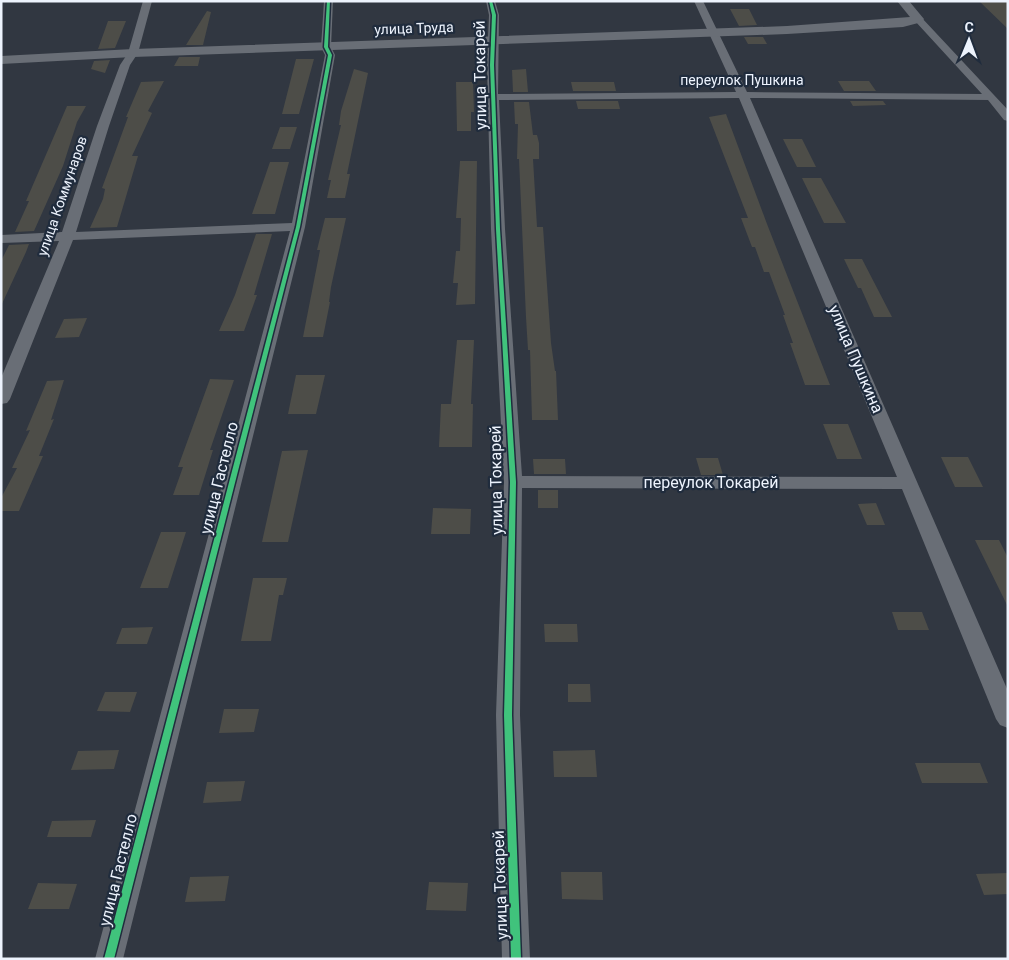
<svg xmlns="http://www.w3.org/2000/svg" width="1009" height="960" viewBox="0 0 1009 960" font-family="Roboto,sans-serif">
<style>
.building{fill:#4d4d48}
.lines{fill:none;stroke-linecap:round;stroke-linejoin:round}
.minor{fill:#696e76;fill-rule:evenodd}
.tertiary{fill:#696e76;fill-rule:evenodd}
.cycleway-casing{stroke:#202c3d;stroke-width:3}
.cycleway{fill:#40c37c;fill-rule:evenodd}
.labels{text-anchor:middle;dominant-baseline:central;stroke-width:4.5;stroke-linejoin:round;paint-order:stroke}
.far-street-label{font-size:14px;fill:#edf3fd;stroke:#202c3d}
.street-label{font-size:16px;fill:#edf3fd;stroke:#202c3d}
</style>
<rect width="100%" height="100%" fill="#313741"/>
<path class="building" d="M 979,1 L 1008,1 L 1008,29 Z
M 730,9 L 749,9 L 757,25 L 739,26 Z
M 207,11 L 211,12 L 203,45 L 186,45 Z
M 108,21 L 126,21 L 115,48 L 98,49 Z
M 744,37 L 763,37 L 767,44 L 748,44 Z
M 179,57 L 200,57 L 198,66 L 174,66 Z
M 296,59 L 314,59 L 299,114 L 282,114 Z
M 110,60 L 105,73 L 91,69 L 94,61 Z
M 354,69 L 368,73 L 347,174 L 350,174 L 345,198 L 327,198 L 331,180 L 328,180 L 341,125 L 339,125 L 341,111 Z
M 526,69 L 528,92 L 513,92 L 512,70 Z
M 164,81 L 148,111 L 152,113 L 132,156 L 138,156 L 117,227 L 90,228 L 103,199 L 105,189 L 102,188 L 128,117 L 126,117 L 141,82 Z
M 838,81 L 869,81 L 876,91 L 844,91 Z
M 456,82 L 473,82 L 474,112 L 471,112 L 471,131 L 457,131 Z
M 571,82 L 614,82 L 616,91 L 573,91 Z
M 576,101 L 618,101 L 620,109 L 578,109 Z
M 850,101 L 883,101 L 886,105 L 853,106 Z
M 514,102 L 529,102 L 533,135 L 537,135 L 539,143 L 539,159 L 533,159 L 537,227 L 543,227 L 551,343 L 555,371 L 556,371 L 558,420 L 532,420 L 530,350 L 528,350 L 526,317 L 519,159 L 517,159 L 518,124 L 515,124 Z
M 67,106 L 86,106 L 77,122 L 63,166 L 34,231 L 15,232 L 29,201 L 26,201 Z
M 726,114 L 767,224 L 830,385 L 805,385 L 790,343 L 793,343 L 783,315 L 785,315 L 769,272 L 764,272 L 755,247 L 752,247 L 741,218 L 748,218 L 709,117 Z
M 280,127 L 297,127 L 290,149 L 272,149 Z
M 783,139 L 802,139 L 816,167 L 797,167 Z
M 460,161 L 477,161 L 475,304 L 456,305 L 458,283 L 453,283 L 456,251 L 460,251 L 461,218 L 456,218 Z
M 270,162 L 289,162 L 275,214 L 252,214 Z
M 802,178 L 821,178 L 846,223 L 824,223 Z
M 325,218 L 346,218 L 331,287 L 329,302 L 330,302 L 323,337 L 303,337 L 320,250 L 317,250 Z
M 256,234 L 272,234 L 254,295 L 257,295 L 244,331 L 219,331 L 235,295 Z
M 29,244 L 26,252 L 1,306 L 1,261 L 9,245 Z
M 844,259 L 862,259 L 892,317 L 874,317 L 861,288 L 858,288 Z
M 87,318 L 79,337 L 55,338 L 64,319 Z
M 457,340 L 474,340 L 471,404 L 473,404 L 472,447 L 439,447 L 441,404 L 451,404 Z
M 296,375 L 325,375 L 316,414 L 288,414 Z
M 210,379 L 234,380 L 210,450 L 213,450 L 199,495 L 173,495 L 183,467 L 178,467 Z
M 64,380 L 51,420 L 54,419 L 39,456 L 43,456 L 19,511 L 1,511 L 1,498 L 17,468 L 12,468 L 30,430 L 26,431 L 47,381 Z
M 823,424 L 848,424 L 862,459 L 837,459 Z
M 308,450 L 288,542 L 262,542 L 282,451 Z
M 941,457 L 968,457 L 983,487 L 955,487 Z
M 696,458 L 718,458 L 723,475 L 701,475 Z
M 533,459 L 565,459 L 566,474 L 534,474 Z
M 538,490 L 558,490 L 558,508 L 538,508 Z
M 876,503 L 885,525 L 867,525 L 858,504 Z
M 433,508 L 471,509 L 470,534 L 431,534 Z
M 161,532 L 186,532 L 168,588 L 140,588 Z
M 975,540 L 999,540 L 1008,558 L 1008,607 Z
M 253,578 L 287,578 L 283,595 L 279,595 L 271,641 L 241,641 Z
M 892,612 L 922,612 L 929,630 L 898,630 Z
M 544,624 L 577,624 L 578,642 L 545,642 Z
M 153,627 L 147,644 L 116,644 L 122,628 Z
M 568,684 L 590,684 L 591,702 L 568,702 Z
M 105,692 L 137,692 L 130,712 L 97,711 Z
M 224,709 L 259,709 L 254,732 L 219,733 Z
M 119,750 L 114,769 L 71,770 L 78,751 Z
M 595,750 L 597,777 L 554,777 L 553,751 Z
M 915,763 L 980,763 L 988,783 L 922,783 Z
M 245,781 L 241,801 L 203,803 L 207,782 Z
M 96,820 L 91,837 L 47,837 L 52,821 Z
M 561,872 L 602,872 L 603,900 L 562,899 Z
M 1008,873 L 1008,894 L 984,895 L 976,874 Z
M 229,876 L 225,901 L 185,902 L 190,877 Z
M 429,882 L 468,883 L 466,911 L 426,910 Z
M 38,883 L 77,884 L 69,909 L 28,909 Z"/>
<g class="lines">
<path class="minor" d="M 143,1 L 152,1 L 138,53 L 130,65 L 109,126 L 76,232 L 292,223 L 325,55 L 321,47 L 324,1 L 333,1 L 331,47 L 335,55 L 305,227 L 123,959 L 95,959 L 290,231 L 73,240 L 10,399 L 7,403 L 1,404 L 1,378 L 59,241 L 1,243 L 1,235 L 62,232 L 97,126 L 120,65 L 128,53 Z
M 486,1 L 495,1 L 499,15 L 498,94 L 736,92 L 694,1 L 703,1 L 747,92 L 982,94 L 915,21 L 913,19 L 918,16 L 921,17 L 1008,110 L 1008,121 L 1004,120 L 988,100 L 750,98 L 1008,691 L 1008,728 L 1000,725 L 996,719 L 902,489 L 522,488 L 520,715 L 530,959 L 502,959 L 496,715 L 504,482 L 491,229 L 487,65 L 489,15 ZM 739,98 L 897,477 L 522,476 L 505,229 L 499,100 Z"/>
<path class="tertiary" d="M 897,1 L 909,1 L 924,19 L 922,22 L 903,27 L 787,34 L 133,57 L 1,64 L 1,56 L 133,49 L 787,26 L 910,17 Z"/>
<g class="cycleway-casing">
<path id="cycleway" d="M 327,1 L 330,1 L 328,47 L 332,55 L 300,227 L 114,959 L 104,959 L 296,227 L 328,55 L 324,47 Z
M 489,1 L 492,1 L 496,15 L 494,65 L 500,229 L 516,482 L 512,715 L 521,959 L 511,959 L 504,715 L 510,482 L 496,229 L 490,65 L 492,15 Z"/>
</g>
<use href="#cycleway" class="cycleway"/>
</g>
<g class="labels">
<g class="far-street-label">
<text transform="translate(414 28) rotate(-2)">улица Труда</text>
<text x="742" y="80">переулок Пушкина</text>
<text transform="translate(62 196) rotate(-71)">улица Коммунаров</text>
</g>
<g class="street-label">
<text transform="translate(480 75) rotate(-91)">улица Токарей</text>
<text transform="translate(856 359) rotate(67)">улица Пушкина</text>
<text transform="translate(219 478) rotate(-76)">улица Гастелло</text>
<text transform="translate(496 480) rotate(-91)">улица Токарей</text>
<text x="711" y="482">переулок Токарей</text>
<text transform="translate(118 870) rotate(-76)">улица Гастелло</text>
<text transform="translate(500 885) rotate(-92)">улица Токарей</text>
</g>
</g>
<rect width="1009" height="960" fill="none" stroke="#edf3fd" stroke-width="5"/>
<g transform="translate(969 40) rotate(1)" stroke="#202c3d" stroke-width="4" paint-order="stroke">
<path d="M0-4L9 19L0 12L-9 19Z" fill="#edf3fd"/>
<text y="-8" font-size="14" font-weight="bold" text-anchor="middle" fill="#edf3fd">С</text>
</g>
</svg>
